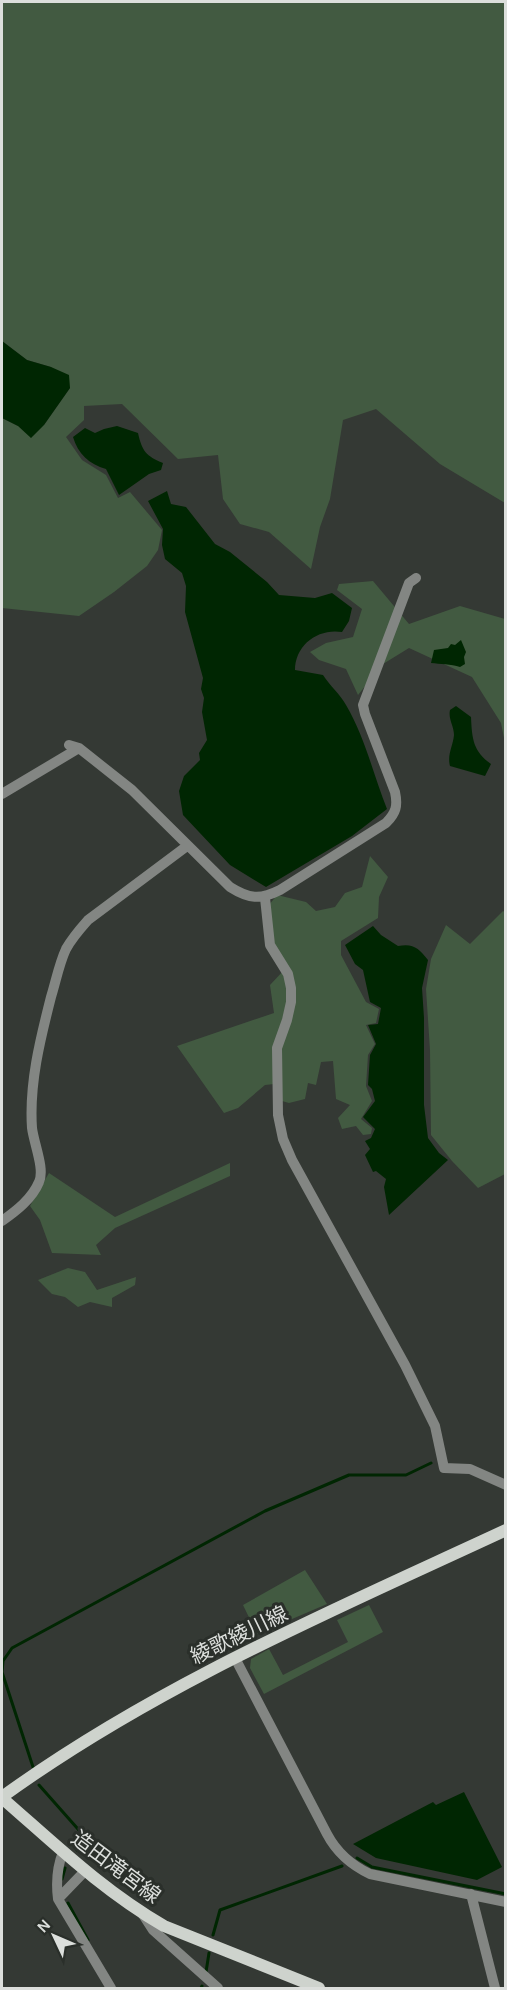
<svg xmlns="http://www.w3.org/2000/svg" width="507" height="1990" viewBox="0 0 507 1990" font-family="Karla,'Noto Sans JP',sans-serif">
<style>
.green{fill:#425a41}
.water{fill:#002602}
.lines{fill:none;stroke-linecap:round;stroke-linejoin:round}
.stream{stroke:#002602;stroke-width:3}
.minor{stroke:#838683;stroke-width:10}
.major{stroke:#ced3cd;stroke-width:12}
.labels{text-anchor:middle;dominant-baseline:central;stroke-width:6;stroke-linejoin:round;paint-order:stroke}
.street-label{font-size:21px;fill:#dcdfdc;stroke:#2a2f2a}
</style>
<rect width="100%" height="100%" fill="#343934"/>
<path class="green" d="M 2,2 L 505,2 L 505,503 L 440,464 L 376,409 L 343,420 L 330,499 L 320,527 L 311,569 L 269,532 L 240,524 L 223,499 L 218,455 L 178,459 L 122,404 L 84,406 L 84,420 L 66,437 L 82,460 L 106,475 L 118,498 L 130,492 L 162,530 L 158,550 L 147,566 L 114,592 L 79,616 L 2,608 L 2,418 L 18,426 L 44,425 L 70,388 L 51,367 L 27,360 L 2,341 Z
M 373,581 L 409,624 L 460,606 L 505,619 L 504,659 L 506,659 L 505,743 L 501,723 L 472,677 L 409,648 L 383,664 L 358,695 L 346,669 L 319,660 L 310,652 L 326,643 L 353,637 L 362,609 L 337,590 L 339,584 Z
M 370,856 L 388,877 L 379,897 L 378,918 L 341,941 L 341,955 L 366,1002 L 379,1009 L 376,1023 L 366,1025 L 375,1044 L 368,1055 L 366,1086 L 372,1101 L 361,1119 L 372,1128 L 371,1134 L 363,1135 L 356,1126 L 342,1129 L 338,1118 L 350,1105 L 336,1099 L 333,1061 L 321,1062 L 316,1085 L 308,1083 L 305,1099 L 289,1103 L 275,1099 L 274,1084 L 265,1085 L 238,1108 L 224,1113 L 177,1046 L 274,1013 L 270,985 L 286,968 L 273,943 L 269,905 L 277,895 L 306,902 L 316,911 L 335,907 L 345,893 L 362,887 Z
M 503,911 L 506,913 L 505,1174 L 478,1188 L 452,1161 L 431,1135 L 430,1050 L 426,989 L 431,959 L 446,925 L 470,944 Z
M 230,1163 L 230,1176 L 115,1228 L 96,1245 L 101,1255 L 52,1253 L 40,1220 L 30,1206 L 49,1173 L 115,1217 Z
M 68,1268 L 85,1272 L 97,1290 L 136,1277 L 135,1285 L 112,1298 L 112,1307 L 90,1302 L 78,1307 L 65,1297 L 52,1294 L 38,1280 Z
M 305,1570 L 327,1604 L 257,1634 L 243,1605 Z
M 369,1605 L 383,1632 L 264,1694 L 250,1668 L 251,1659 L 269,1649 L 283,1675 L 348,1642 L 337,1620 Z"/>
<path class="water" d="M 2,341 L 27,360 L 51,367 L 69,375 L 70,388 L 44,425 L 31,438 L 18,426 L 2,418 Z
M 117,426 L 138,433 C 142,451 146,456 163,463 L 161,470 L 149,474 L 119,495 L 106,469 C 89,464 78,454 73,437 L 85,428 L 95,433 L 104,429 Z
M 167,491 L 171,504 L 186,507 L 215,544 L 230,552 L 267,582 L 279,595 L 315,598 L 332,593 L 352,608 L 349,621 L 342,632 C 318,628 295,645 295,670 L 323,675 C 330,686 340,694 346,705 C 365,737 373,774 387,809 L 352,836 L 266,887 L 230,865 L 183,815 L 179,791 L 184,776 L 200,760 L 199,753 L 207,740 L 202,712 L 204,698 L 201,689 L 203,678 L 185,612 L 186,586 L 182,573 L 165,559 L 162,545 L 163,529 L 148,501 Z
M 461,640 L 466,652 L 464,657 L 465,664 L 460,667 C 451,664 440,664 431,663 L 434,650 L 448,648 L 451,644 L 455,645 Z
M 456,706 L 471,717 C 472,739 473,751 491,764 L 485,776 L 450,766 C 447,755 453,746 454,735 C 454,726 448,719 450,710 Z
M 373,926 L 381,935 L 398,946 C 413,943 419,948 428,960 L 422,988 L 424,1018 L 424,1105 L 428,1138 L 439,1153 L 448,1160 L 389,1215 L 384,1187 L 386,1179 L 376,1171 L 373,1172 L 365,1155 L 370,1149 L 365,1141 L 371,1138 L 375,1129 L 363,1117 L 375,1101 L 372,1089 L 368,1085 L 370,1055 L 376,1044 L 368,1025 L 378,1024 L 381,1008 L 370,1002 L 363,970 L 355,964 L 345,945 Z
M 464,1792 L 502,1867 L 477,1880 L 376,1858 L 353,1844 L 433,1802 L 436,1805 Z"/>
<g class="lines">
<path class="stream" d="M 33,1767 L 2,1672 L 3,1661 L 12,1648 L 265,1511 L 349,1475 L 406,1475 L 431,1463
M 39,1785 L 85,1837 L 83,1843 L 77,1850
M 357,1858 L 372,1867 L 506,1894
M 62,1879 L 65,1868
M 68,1903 L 88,1940
M 213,1935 L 220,1910 L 342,1866
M 206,1972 L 209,1953
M 201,1988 L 202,1986"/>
<path class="minor" d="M 69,745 L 79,748 L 132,790 L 230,887 C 249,899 260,900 280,890 L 386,823 C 396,813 398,806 395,792 L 365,714 L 363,705 L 409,583 L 416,578
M 2,794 L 79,748
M 265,898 L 270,945 L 288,974 L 291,988 L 291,1002 L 287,1020 L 277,1048 L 278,1115 L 283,1139 L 292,1160 L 405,1365 L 435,1426 L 444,1468 L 470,1469 L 506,1485
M 2,1221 C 16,1211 32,1199 39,1182 C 45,1169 34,1144 32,1128 C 29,1084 40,1040 51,997 C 56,981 59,964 66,949 C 72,938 80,929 88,920 L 187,846
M 235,1658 L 327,1834 C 337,1853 351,1865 370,1874 L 506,1902
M 63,1852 C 57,1867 56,1883 58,1899 L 111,1988
M 471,1894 L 495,1988
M 58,1899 L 85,1871
M 142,1913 L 153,1930 L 218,1988"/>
<path class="major" d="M 2,1797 C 156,1685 334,1610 506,1530
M 2,1798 C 55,1844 102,1890 164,1926 L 319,1988"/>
</g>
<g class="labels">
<g class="street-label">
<text transform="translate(239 1635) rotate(-26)">綾歌綾川線</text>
<text transform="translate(116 1867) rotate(37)">造田滝宮線</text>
</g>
</g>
<rect width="507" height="1990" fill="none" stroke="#dcdfdc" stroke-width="6"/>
<g transform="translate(54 1936) rotate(314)" stroke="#2a2f2a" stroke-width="4.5" paint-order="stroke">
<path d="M0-4.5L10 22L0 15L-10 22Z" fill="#dcdfdc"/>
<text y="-9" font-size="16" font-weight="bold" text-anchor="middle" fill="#dcdfdc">N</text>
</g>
</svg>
